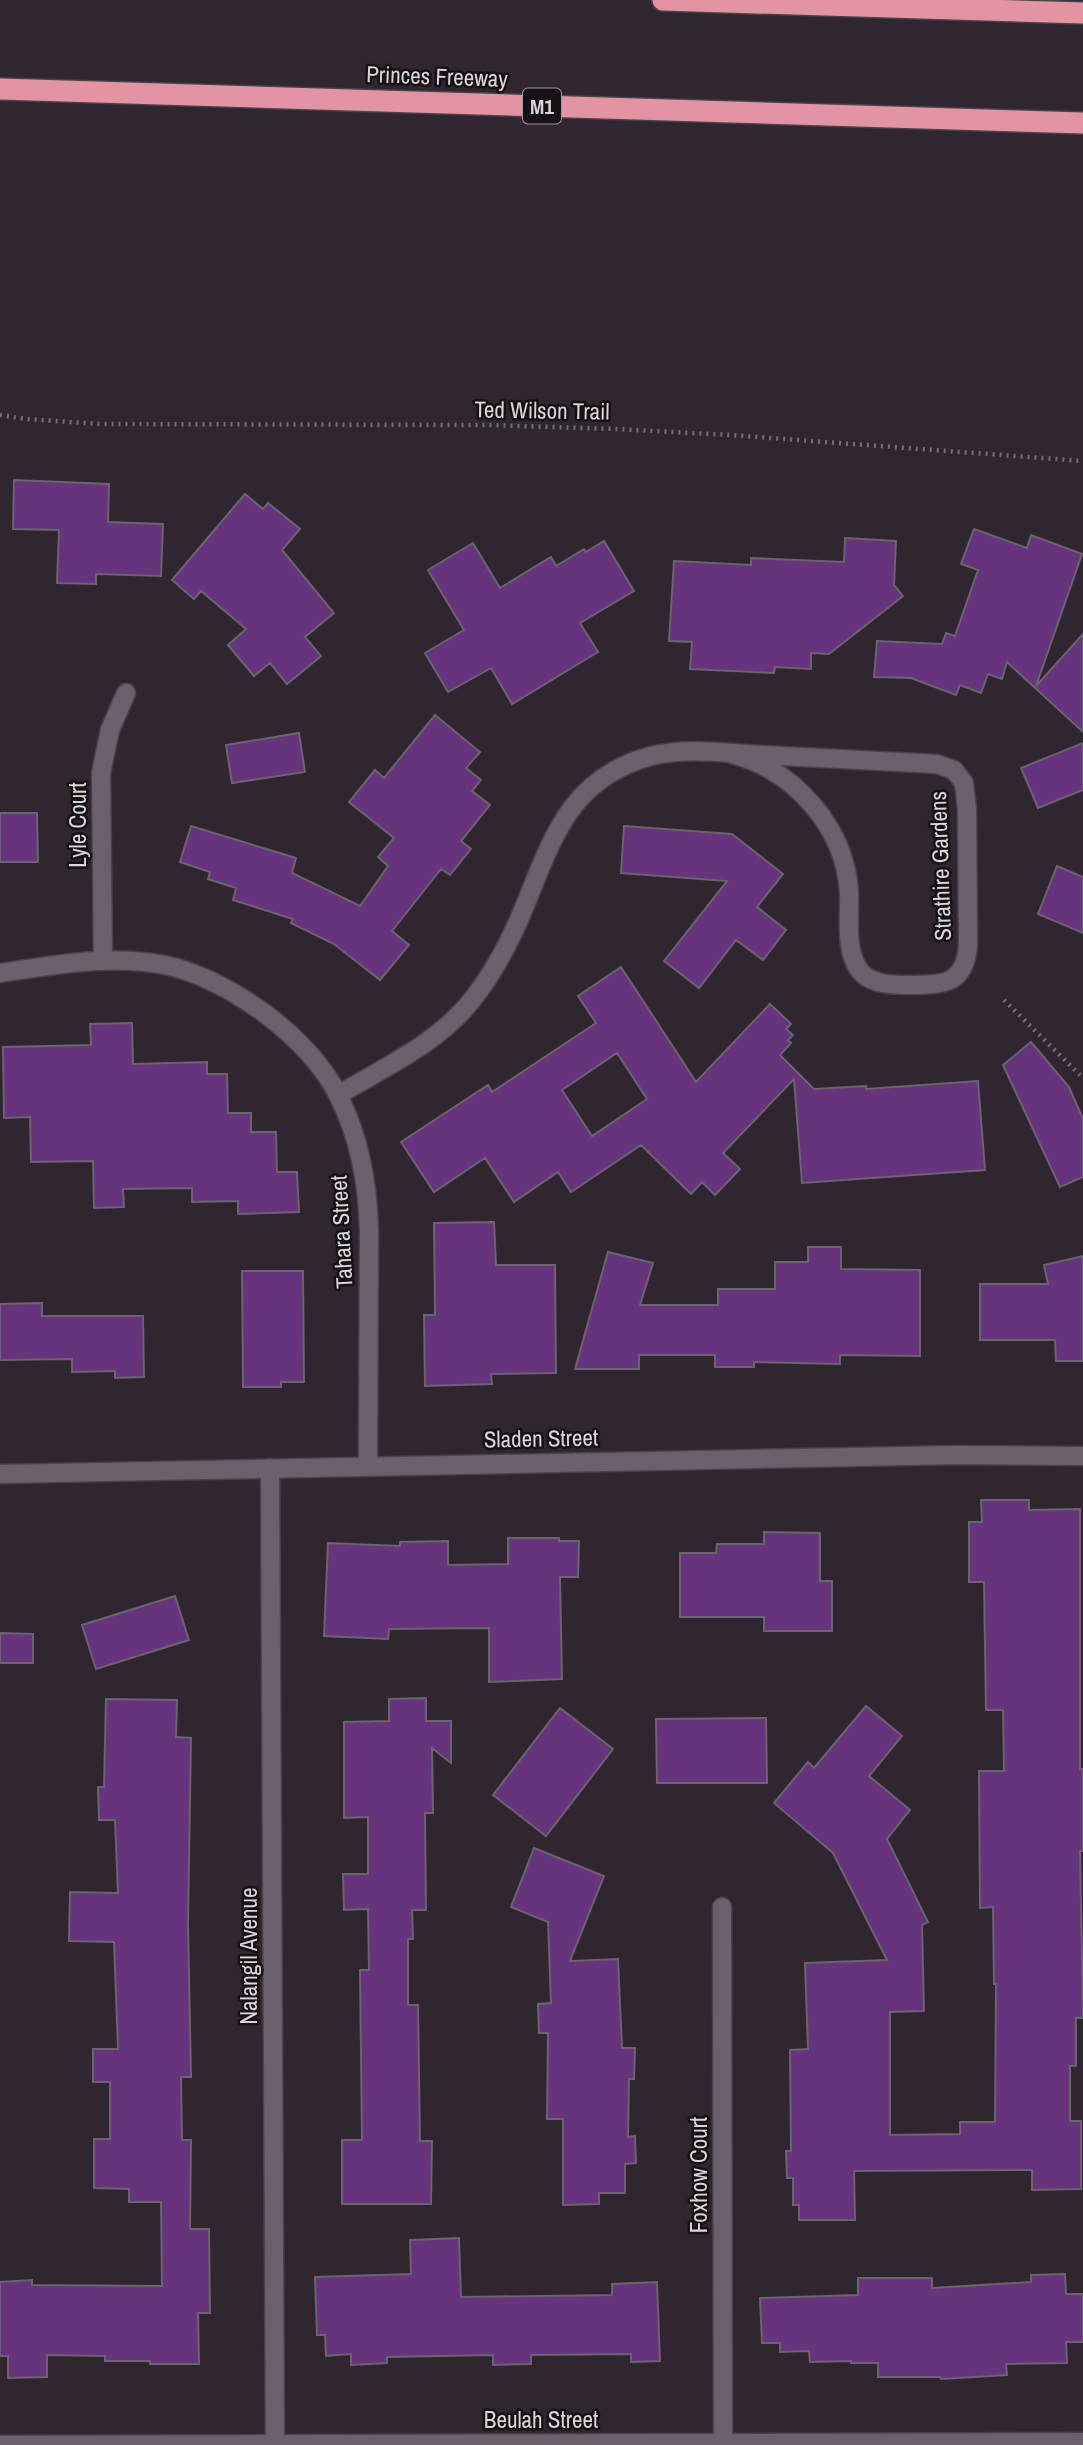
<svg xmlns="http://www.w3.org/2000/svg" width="1083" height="2445" viewBox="0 0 1083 2445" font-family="'Archivo Narrow',sans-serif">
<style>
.building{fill:#66337d;stroke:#6b636f;stroke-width:2;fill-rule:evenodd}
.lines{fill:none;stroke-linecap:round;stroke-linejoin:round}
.minor-casing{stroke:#4a424b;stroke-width:21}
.tertiary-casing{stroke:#4a424b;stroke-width:21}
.motorway-casing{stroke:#4a424b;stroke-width:24}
.path{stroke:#776f78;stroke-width:4.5;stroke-dasharray:2 5;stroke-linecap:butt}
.minor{stroke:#6b616d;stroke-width:18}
.tertiary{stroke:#6b616d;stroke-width:18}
.motorway{stroke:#e294a2;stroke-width:21}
.labels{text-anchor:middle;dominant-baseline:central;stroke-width:5;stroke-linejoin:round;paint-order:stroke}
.shield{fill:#151115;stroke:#a09aa0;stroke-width:2}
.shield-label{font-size:21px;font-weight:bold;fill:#dbd5dc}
.street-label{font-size:23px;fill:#dbd5dc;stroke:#151115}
</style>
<rect width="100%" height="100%" fill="#2f2630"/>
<path class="building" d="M 14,480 L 109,484 L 108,522 L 163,524 L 161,576 L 96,574 L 96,584 L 57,583 L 59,530 L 13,529 Z
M 245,494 L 263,509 L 268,503 L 300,529 L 282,550 L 334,613 L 305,637 L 321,656 L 287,684 L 270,663 L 254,676 L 228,645 L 246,629 L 201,591 L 194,599 L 172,580 Z
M 974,529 L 1027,548 L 1031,535 L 1082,554 L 1036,686 L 1083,634 L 1083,732 L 1007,662 L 1002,679 L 988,674 L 981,693 L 960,685 L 956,695 L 911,678 L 874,677 L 877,641 L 942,644 L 946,633 L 955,636 L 978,570 L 961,564 Z
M 845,538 L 896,541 L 894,585 L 903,596 L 829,654 L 811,653 L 811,669 L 775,667 L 774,673 L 690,669 L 692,642 L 669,641 L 674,561 L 751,565 L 751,558 L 844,562 Z
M 604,541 L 634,591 L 580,623 L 598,652 L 512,704 L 491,668 L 448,692 L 425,653 L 464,630 L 428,570 L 473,543 L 500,588 L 551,557 L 556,566 L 584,549 L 586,552 Z
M 435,715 L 480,752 L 466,768 L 481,780 L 472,791 L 490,805 L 461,841 L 471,849 L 450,875 L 441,869 L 392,931 L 409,945 L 380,980 L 334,944 L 291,923 L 293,919 L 233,900 L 236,888 L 208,879 L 210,872 L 180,862 L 191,826 L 296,858 L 292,873 L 360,906 L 388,866 L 378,857 L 394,838 L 349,802 L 375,770 L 384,778 Z
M 299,733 L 305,772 L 232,783 L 226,745 Z
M 1083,743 L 1083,790 L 1038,808 L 1021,768 Z
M 0,813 L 37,813 L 38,862 L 0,862 Z
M 624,826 L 732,834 L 783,874 L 757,907 L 786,930 L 763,960 L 736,940 L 699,988 L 664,961 L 727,881 L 621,873 Z
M 1057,866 L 1083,877 L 1083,933 L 1038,914 Z
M 621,967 L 696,1082 L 770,1004 L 791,1024 L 786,1029 L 793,1035 L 788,1040 L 791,1043 L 780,1055 L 814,1089 L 866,1086 L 866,1089 L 978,1081 L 985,1170 L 802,1183 L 794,1079 L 723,1153 L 740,1169 L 715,1195 L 702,1182 L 691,1194 L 641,1145 L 571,1192 L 558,1172 L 514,1202 L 485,1158 L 434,1192 L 401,1142 L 488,1085 L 492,1092 L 596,1023 L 578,996 ZM 617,1053 L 647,1099 L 592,1136 L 562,1090 Z
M 132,1023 L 133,1064 L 207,1062 L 207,1074 L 227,1074 L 228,1113 L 251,1113 L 251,1132 L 276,1132 L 277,1172 L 297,1172 L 299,1212 L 238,1214 L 238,1201 L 192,1202 L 192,1188 L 123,1189 L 124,1207 L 94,1208 L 93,1161 L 31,1162 L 30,1117 L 4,1118 L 3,1047 L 91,1045 L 90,1024 Z
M 1031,1042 L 1069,1087 L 1083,1119 L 1083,1177 L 1060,1187 L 1003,1065 Z
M 494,1222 L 496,1265 L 555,1265 L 556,1373 L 491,1374 L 492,1384 L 425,1386 L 424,1315 L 435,1315 L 434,1223 Z
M 808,1247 L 841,1247 L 841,1269 L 920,1270 L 920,1356 L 840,1355 L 840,1364 L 754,1362 L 754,1367 L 715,1367 L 715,1355 L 639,1355 L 639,1369 L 575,1369 L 608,1252 L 653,1263 L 640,1305 L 718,1305 L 718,1289 L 775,1289 L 775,1262 L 808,1262 Z
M 1083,1256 L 1083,1361 L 1056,1361 L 1055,1340 L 980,1340 L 980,1284 L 1048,1284 L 1044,1265 Z
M 242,1271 L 303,1271 L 304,1382 L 281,1382 L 281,1387 L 243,1387 Z
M 42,1303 L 42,1316 L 143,1316 L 144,1377 L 115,1378 L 115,1371 L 72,1372 L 72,1359 L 0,1360 L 0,1304 Z
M 981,1500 L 1029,1500 L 1029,1510 L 1080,1509 L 1080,1769 L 1083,1769 L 1083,1851 L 1080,1851 L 1083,2018 L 1076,2018 L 1076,2066 L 1070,2066 L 1070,2121 L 1081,2121 L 1081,2189 L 1032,2190 L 1032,2170 L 854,2171 L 855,2220 L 799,2220 L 799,2205 L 793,2205 L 793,2178 L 787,2178 L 786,2151 L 791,2151 L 790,2050 L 808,2049 L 805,1963 L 887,1960 L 833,1853 L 774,1803 L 808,1762 L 814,1768 L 866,1706 L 902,1736 L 869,1776 L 910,1810 L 887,1839 L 928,1922 L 922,1925 L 924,2011 L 890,2012 L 890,2135 L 960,2134 L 960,2122 L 995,2122 L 996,1984 L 994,1984 L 993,1907 L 980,1908 L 979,1771 L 1004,1771 L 1003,1710 L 986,1710 L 984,1582 L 969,1582 L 969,1522 L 982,1522 Z
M 764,1532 L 820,1533 L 820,1581 L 832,1581 L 832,1631 L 764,1631 L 764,1617 L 680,1617 L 680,1553 L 716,1553 L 717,1544 L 764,1544 Z
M 508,1538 L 559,1538 L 559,1541 L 579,1541 L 578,1577 L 560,1577 L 562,1679 L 489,1682 L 489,1628 L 389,1629 L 388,1639 L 324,1636 L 328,1543 L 400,1546 L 400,1542 L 448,1541 L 448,1565 L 508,1564 Z
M 175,1596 L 189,1640 L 96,1669 L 82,1625 Z
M 0,1633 L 33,1634 L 33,1663 L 0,1663 Z
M 426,1698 L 426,1721 L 451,1721 L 451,1763 L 432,1748 L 433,1813 L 425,1813 L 426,1910 L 412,1910 L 413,1939 L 408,1939 L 408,2005 L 418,2005 L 420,2141 L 432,2141 L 431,2204 L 342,2204 L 342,2140 L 362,2140 L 360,1970 L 369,1970 L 368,1909 L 344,1910 L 343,1874 L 368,1874 L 368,1817 L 344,1818 L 344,1722 L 389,1721 L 389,1699 Z
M 106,1699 L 177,1700 L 176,1737 L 191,1738 L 188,1924 L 191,2077 L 181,2077 L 182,2140 L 191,2140 L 190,2229 L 209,2229 L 210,2313 L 198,2313 L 199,2364 L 150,2364 L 150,2361 L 105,2361 L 105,2356 L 47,2355 L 47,2377 L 8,2378 L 8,2356 L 0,2356 L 0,2282 L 32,2280 L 32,2285 L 162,2286 L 161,2202 L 129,2202 L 129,2189 L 94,2188 L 94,2139 L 110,2139 L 110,2082 L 93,2082 L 93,2049 L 118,2049 L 114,1942 L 69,1941 L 70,1892 L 118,1893 L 115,1820 L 99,1820 L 98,1787 L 104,1787 Z
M 560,1708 L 613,1749 L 546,1836 L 493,1795 Z
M 766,1718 L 767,1783 L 657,1783 L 656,1719 Z
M 534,1848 L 604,1876 L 570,1961 L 618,1959 L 622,2048 L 635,2048 L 634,2079 L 629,2079 L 628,2137 L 635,2136 L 636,2163 L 625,2164 L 625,2193 L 599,2193 L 599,2204 L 563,2205 L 563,2119 L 547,2119 L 548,2033 L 539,2033 L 538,2004 L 551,2003 L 548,1922 L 511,1907 Z
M 459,2238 L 461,2297 L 612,2295 L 612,2284 L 657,2282 L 660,2361 L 631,2362 L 631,2354 L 531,2355 L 531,2364 L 493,2365 L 493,2355 L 387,2357 L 387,2363 L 351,2365 L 351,2354 L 326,2356 L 325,2335 L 317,2335 L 315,2277 L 411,2274 L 410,2240 Z
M 1065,2274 L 1066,2294 L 1083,2294 L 1083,2342 L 1066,2342 L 1067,2363 L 1006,2364 L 1007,2375 L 941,2379 L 940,2377 L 878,2377 L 878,2363 L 851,2363 L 851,2361 L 810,2362 L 809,2351 L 780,2352 L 780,2343 L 762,2343 L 760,2298 L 858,2295 L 858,2278 L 932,2278 L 932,2288 L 1031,2282 L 1031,2275 Z"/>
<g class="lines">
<g class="minor-casing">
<path id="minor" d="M 103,961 L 101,773 L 110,730 L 126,693
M 0,973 C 54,965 110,954 165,965 C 228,978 311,1038 339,1097 C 360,1139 368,1185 369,1231 L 368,1465
M 338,1095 C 385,1067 437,1044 472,1000 C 495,971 512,938 526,903 C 553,836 572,777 651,756 C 687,747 725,753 762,755 C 820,758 879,761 937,764 L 954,770 L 964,783 L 967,809 L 968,942 C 968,955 964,972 952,979 C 940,987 891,986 878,982 C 871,980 864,976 860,971 C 844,950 850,916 849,892 C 845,827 794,770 732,754
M 270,1468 L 275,2444
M 722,1907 L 723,2443
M 0,2445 L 1083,2442"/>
</g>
<g class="tertiary-casing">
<path id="tertiary" d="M 0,1474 L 957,1455 L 1083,1456"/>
</g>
<g class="motorway-casing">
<path id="motorway" d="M 663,0 L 1083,13
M 0,89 L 1083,123"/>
</g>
<path class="path" d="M 0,415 L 26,419 L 100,424 L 488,425 L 616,429 L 730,435 L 1083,461
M 1004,1000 L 1083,1078"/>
<use href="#minor" class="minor"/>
<use href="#tertiary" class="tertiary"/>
<use href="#motorway" class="motorway"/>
</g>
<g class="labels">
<rect class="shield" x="523" y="88.5" width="38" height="35" rx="5"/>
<g class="shield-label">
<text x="542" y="106">M1</text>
</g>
<g class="street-label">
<text transform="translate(437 76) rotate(2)">Princes Freeway</text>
<text transform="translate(542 410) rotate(1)">Ted Wilson Trail</text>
<text transform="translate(77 825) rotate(-90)">Lyle Court</text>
<text transform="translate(940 866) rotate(-92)">Strathire Gardens</text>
<text transform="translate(341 1232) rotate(-93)">Tahara Street</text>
<text transform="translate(541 1438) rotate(-1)">Sladen Street</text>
<text transform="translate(248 1956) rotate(-90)">Nalangil Avenue</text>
<text transform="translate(698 2175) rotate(-90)">Foxhow Court</text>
<text x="541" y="2419">Beulah Street</text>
</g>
</g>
</svg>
